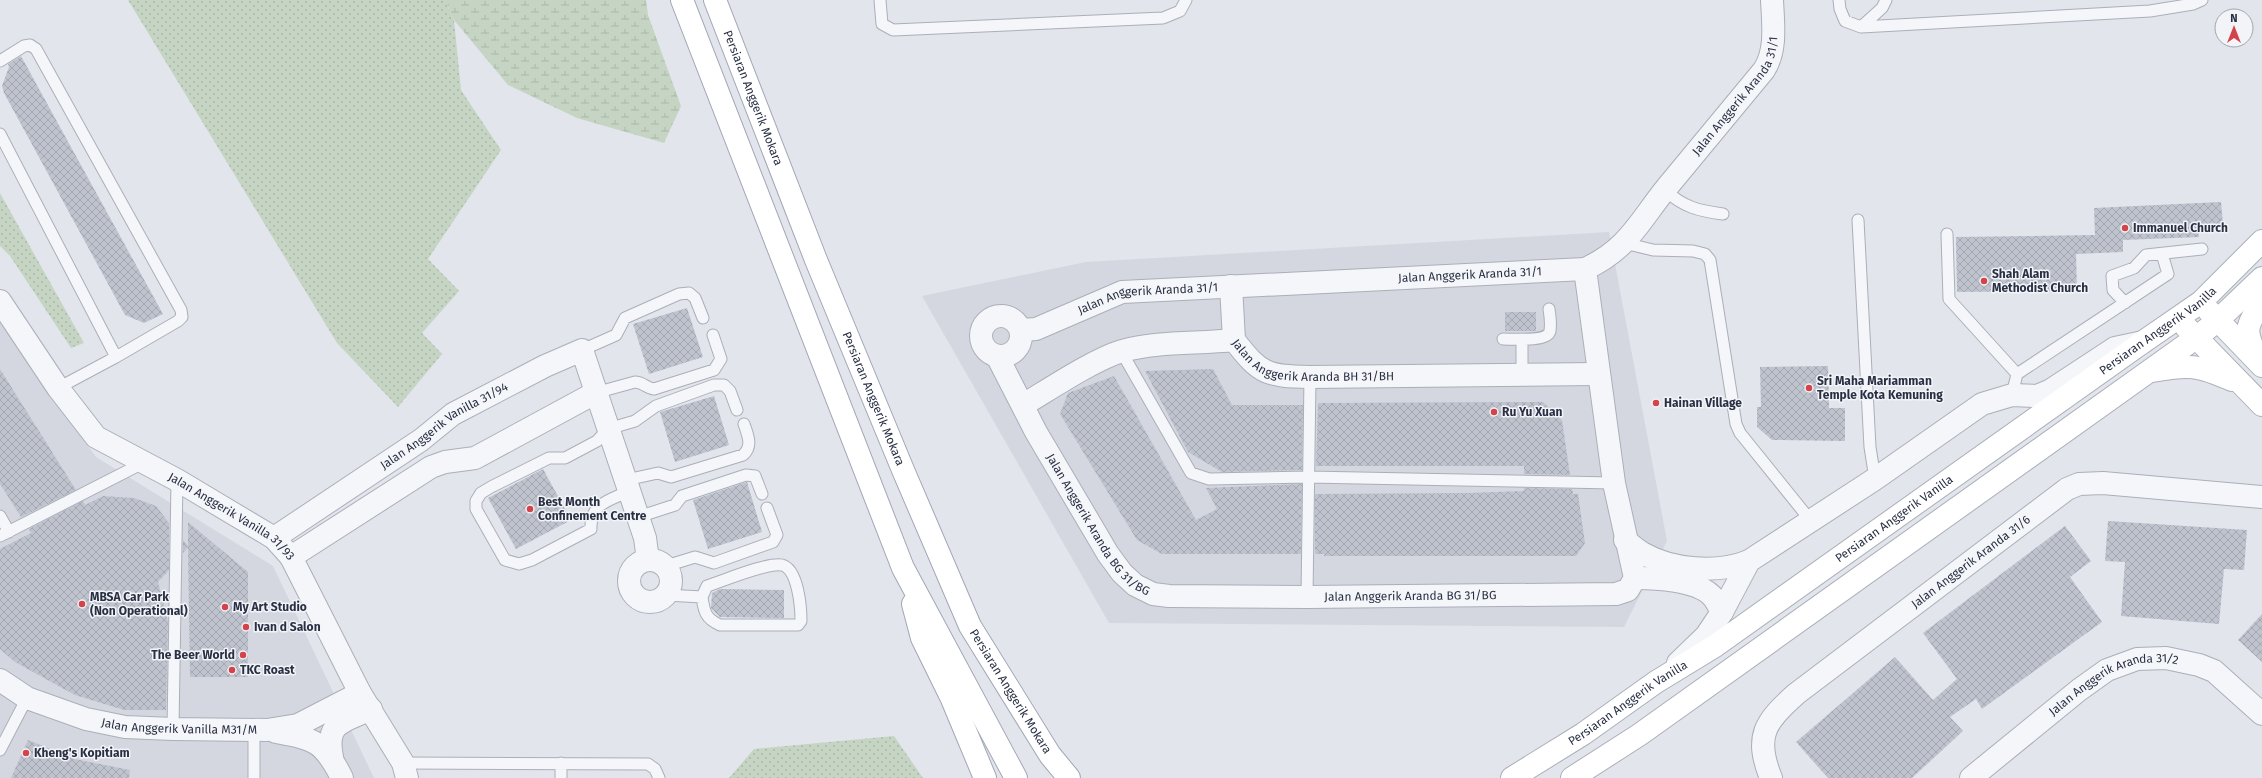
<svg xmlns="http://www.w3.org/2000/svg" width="2262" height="778" viewBox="0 0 2262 778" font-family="'Fira Sans',sans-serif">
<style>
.built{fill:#d4d7e0}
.grass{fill:url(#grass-dots)}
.wetland{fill:url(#wetland-marsh)}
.building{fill:url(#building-cross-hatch)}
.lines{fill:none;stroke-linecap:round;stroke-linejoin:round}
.lane-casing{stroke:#aaafb9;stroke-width:13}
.street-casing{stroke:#aaafb9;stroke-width:24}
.secondary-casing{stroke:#aaafb9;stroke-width:24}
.primary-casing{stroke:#a1a7b7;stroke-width:24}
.lane{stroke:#f5f6f9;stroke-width:11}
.street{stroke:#f5f6f9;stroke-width:22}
.secondary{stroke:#fff;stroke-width:22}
.primary{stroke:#fff;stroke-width:22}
.poi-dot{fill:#d3444a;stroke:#f2f4f8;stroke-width:1.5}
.labels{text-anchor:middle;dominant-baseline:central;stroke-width:3;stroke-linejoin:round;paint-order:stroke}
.street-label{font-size:12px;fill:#293044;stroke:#f2f4f8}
.poi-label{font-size:12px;font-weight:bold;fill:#293044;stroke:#f2f4f8;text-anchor:start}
</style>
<defs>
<pattern id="grass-dots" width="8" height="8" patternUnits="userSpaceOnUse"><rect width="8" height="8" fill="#c6d5c3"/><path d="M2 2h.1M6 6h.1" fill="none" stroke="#aab7a9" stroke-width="1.8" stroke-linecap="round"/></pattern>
<pattern id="wetland-marsh" width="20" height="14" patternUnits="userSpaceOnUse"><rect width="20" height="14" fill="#c6d5c3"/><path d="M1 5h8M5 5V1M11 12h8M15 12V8" fill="none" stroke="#aab7a9"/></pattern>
<pattern id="building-cross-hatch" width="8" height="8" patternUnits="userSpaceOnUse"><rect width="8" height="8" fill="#bfc3ce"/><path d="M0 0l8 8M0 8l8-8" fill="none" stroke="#a4a8b2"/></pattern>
</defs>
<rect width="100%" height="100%" fill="#e2e5eb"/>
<path class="built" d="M 1609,232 L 1667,541 L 1624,627 L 1109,623 L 922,296 L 1086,262 Z
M 0,322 L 96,457 L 273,566 L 374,778 L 0,778 Z"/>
<path class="grass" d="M 128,0 L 445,0 L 454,20 L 461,90 L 501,150 L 428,259 L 459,291 L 422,333 L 442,354 L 398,407 L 337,343 Z
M 0,193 L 84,343 L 71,348 L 10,256 L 0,246 Z
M 894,736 L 923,778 L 729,778 L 754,749 Z"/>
<path class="wetland" d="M 445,0 L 646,0 L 648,15 L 681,106 L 664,143 L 577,118 L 508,85 L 454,20 Z"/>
<path class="building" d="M 21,56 L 66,138 L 163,314 L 144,323 L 125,315 L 4,93 L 2,86 L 9,67 L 8,64 Z
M 2221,202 L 2223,224 L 2198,225 L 2199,237 L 2123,240 L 2123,252 L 2076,254 L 2077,291 L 1957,292 L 1956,237 L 2095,235 L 2094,208 Z
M 687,308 L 703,357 L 649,374 L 633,324 Z
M 1505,312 L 1536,312 L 1536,331 L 1505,331 Z
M 1828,366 L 1829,408 L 1845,408 L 1845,441 L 1772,440 L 1757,427 L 1757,407 L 1761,407 L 1760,367 Z
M 0,369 L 76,490 L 21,517 L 0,484 Z
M 1213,369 L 1232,405 L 1303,405 L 1302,470 L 1222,472 L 1188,452 L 1145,371 Z
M 1114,376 L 1196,520 L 1217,509 L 1206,488 L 1302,484 L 1301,554 L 1162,554 L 1137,540 L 1060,414 L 1068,393 Z
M 714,396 L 729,445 L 675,462 L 660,412 Z
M 1543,402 L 1562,420 L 1570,475 L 1524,474 L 1524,466 L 1316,466 L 1318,403 Z
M 543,469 L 571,520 L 516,549 L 488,498 Z
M 747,482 L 762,532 L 708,549 L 693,500 Z
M 1524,488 L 1572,489 L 1573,494 L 1578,494 L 1585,543 L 1576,556 L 1324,556 L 1324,554 L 1315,554 L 1315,494 L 1468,493 L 1524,491 Z
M 103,496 L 134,498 L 156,506 L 169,523 L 169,570 L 158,582 L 168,622 L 166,710 L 124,710 L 75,695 L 15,662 L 0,649 L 0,549 L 31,533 L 29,529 L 83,501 L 85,505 Z
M 2108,521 L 2247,530 L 2244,570 L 2224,569 L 2219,624 L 2121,616 L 2125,562 L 2105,561 Z
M 188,522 L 248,572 L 248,677 L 190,677 L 188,547 L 183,553 L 183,540 L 188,546 Z
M 2065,526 L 2091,561 L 2070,577 L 2102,622 L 1982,709 L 1976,699 L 1950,717 L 1963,731 L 1912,778 L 1828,778 L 1796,742 L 1895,657 L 1933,700 L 1957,679 L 1923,633 Z
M 720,589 L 784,590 L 784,618 L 720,617 L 711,608 L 712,593 Z
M 2262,614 L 2262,662 L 2238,640 Z
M 28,740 L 75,759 L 130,770 L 129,778 L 11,778 Z"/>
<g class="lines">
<g class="lane-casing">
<path id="lane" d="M 880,0 L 882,24 L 893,30 L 1163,18 L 1180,11 L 1186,0
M 1839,0 L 1840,9 L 1845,21 L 1861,27 L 2150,11 L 2193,4 L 2202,0
M 1861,27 L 1882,8 L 1886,0
M 0,61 L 24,46 L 30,45 L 36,49 L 181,310 L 182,317 L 178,321 L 116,357 L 58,388
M 0,134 L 116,357
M 1665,190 C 1683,207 1699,211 1723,214
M 1858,220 L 1870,447 L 1875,479
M 1947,234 L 1949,299 L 2017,374
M 1624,243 L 1653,250 L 1693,251 L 1705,254 L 1710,260 L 1736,424 L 1740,433 L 1811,521
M 2125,303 L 2113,290 L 2112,276 L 2134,268 L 2146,255 L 2202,249
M 1503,339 C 1512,339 1548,342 1550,331 C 1551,324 1550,315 1549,309
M 1522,339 L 1522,375
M 582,350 L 616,335 L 625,318 L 679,294 L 689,293 L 695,298 L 703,318
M 1121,351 L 1191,473 L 1209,479 L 1308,477 L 1614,483
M 595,393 L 635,382 C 643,382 646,388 654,389 L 714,370 L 721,359 L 713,335
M 2012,395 L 2017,374 L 2168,274 L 2162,254
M 626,480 L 658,473 L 671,477 L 743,455 C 753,446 748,436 744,424
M 629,491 C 609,501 590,503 591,529 L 532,560 L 519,564 L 505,560 L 476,509 L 476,501 L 481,493 L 491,487 L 549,458 L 565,458 L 597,441 L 608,429 L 635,421 L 656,406 L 714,385 L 724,385 L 730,391 L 737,410
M 0,516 L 9,532
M 638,517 L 675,505 L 682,496 L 746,475 L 755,476 L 762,494
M 0,536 L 143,463
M 666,566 L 695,557 L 714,563 L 773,542 L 777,535 L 767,508
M 666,595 L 702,597 C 704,612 706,619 720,625 L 798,625 L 801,621 C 801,607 798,569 782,565 C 767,562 723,581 707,586 L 702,597
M 1307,597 L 1310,377
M 173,729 L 177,480
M 254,730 L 254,778
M 0,750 L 27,698
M 403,763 L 648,764 L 655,769 L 659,778
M 561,778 L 561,763"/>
</g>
<g class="street-casing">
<g id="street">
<path d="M 1231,286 L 1234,340"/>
<path id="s1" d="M 0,301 L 58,388 L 96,437 L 177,480 L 274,538 L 291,557 L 360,693 L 403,763 L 407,778"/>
<circle cx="1001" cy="336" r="20"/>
<path id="s2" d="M 1021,330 L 1036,329 L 1122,292 L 1585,269 C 1629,249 1640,220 1668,186 C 1700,147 1732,109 1764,70 C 1777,50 1773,23 1772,0"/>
<path id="s3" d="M 997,356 L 1036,432 L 1108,554 L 1122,573 L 1135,585 L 1153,594 L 1169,596 L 1307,597 L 1616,594 L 1628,590 L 1635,578 L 1614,483 L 1585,269"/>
<path id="s4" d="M 1023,405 C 1050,389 1093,360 1122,351 C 1157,341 1197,344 1234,340 C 1261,375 1267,376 1310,377 L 1598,374"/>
<path id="s5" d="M 274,538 L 421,440 L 453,414 L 545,366 L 582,350 L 638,517 L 645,538 L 648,560"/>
<path d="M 1625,540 C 1630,544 1636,549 1642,553 C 1672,570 1717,574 1749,561"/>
<path d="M 291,557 L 431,467 L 445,462 L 475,458 L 595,393"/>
<circle cx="650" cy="581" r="21"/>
<path d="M 1635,578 C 1655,578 1697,580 1712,596 C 1716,600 1719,607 1722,612"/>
<path d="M 1678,663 L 1706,636 L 1722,612 L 1749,561 L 1875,479 L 1982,404 L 2012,395 L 2037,396 L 2051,390 L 2115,348 L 2143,342"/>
<path id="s6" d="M 0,680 L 27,698 L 86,719 L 125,727 L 173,729 L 267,730 L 298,725 L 360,693"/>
<path d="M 276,732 C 316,739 324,742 342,778"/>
<path d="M 332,757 C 325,722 343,722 371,709"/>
<path id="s7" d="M 1771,778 C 1754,736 1765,722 1796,694 L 2067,489 L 2079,484 L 2103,483 L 2262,497"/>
<path id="s8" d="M 1971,778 L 2079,690 L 2107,670 L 2137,659 L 2166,658 L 2199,665 L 2214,671 L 2262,714"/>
</g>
</g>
<g class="secondary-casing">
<g id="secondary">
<path d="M 2208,310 L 2262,366"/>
<path d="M 2186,327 L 2262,405"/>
<path d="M 2258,359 C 2244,330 2245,328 2262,302"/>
<path d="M 2152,371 C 2189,364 2198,365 2232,380"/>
<path id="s9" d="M 1512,778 L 1583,734 L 1656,682 L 1715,646 L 2143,342 L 2201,302 L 2262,241"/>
<path d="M 1572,778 L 1639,735 L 2197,337 L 2217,321 L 2262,278"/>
</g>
</g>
<g class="primary-casing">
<g id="primary">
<path d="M 682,0 L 903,568 L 1016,778"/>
<path id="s10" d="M 715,0 L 816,260 L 903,470 L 970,626 L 1050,755 L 1069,778"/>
<path d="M 913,604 L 922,638 L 952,699 L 985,778"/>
</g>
</g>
<use href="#lane" class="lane"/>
<use href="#street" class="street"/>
<use href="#secondary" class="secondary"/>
<use href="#primary" class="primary"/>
</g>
<g class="poi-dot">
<circle cx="2125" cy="228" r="4"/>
<circle cx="1984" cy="281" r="4"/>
<circle cx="1809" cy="388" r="4"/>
<circle cx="1656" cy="403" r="4"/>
<circle cx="1494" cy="412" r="4"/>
<circle cx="530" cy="509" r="4"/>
<circle cx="82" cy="604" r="4"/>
<circle cx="225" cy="607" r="4"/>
<circle cx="246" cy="627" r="4"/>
<circle cx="243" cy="655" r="4"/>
<circle cx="232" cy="670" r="4"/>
<circle cx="26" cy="753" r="4"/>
</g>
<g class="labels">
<g class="street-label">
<text stroke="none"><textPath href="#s2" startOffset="805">Jalan Anggerik Aranda 31/1</textPath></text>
<text stroke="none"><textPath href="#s10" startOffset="105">Persiaran Anggerik Mokara</textPath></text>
<text stroke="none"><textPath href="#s2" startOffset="457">Jalan Anggerik Aranda 31/1</textPath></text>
<text stroke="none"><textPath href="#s2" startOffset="133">Jalan Anggerik Aranda 31/1</textPath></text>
<text stroke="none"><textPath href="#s9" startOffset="786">Persiaran Anggerik Vanilla</textPath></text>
<text stroke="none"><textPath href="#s4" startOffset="313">Jalan Anggerik Aranda BH 31/BH</textPath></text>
<text stroke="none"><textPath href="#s10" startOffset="429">Persiaran Anggerik Mokara</textPath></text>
<text stroke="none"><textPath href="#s5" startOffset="204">Jalan Anggerik Vanilla 31/94</textPath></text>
<text stroke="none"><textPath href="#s1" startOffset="324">Jalan Anggerik Vanilla 31/93</textPath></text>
<text stroke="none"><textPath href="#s9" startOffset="462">Persiaran Anggerik Vanilla</textPath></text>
<text stroke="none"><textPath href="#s3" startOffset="198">Jalan Anggerik Aranda BG 31/BG</textPath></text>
<text stroke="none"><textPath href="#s7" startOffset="316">Jalan Anggerik Aranda 31/6</textPath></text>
<text stroke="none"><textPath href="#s3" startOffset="546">Jalan Anggerik Aranda BG 31/BG</textPath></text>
<text stroke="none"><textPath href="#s8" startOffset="175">Jalan Anggerik Aranda 31/2</textPath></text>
<text stroke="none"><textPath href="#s10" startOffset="753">Persiaran Anggerik Mokara</textPath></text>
<text stroke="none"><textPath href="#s9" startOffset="138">Persiaran Anggerik Vanilla</textPath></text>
<text stroke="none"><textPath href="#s6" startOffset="189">Jalan Anggerik Vanilla M31/M</textPath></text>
</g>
<g class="poi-label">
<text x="2133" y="228">Immanuel Church</text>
<text x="1992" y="274">Shah Alam<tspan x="1992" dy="14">Methodist Church</tspan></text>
<text x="1817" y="381">Sri Maha Mariamman<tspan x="1817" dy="14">Temple Kota Kemuning</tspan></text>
<text x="1664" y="403">Hainan Village</text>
<text x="1502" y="412">Ru Yu Xuan</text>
<text x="538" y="502">Best Month<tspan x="538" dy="14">Confinement Centre</tspan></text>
<text x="90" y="597">MBSA Car Park<tspan x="90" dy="14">(Non Operational)</tspan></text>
<text x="233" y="607">My Art Studio</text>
<text x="254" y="627">Ivan d Salon</text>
<text x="235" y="655" text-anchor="end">The Beer World</text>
<text x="240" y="670">TKC Roast</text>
<text x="34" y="753">Kheng's Kopitiam</text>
</g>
</g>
<g transform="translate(2234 28)"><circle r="19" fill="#f2f4f8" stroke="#a2a6b0"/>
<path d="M0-3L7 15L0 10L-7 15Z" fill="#d3444a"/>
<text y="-6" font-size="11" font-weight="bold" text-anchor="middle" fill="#293044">N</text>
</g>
</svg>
